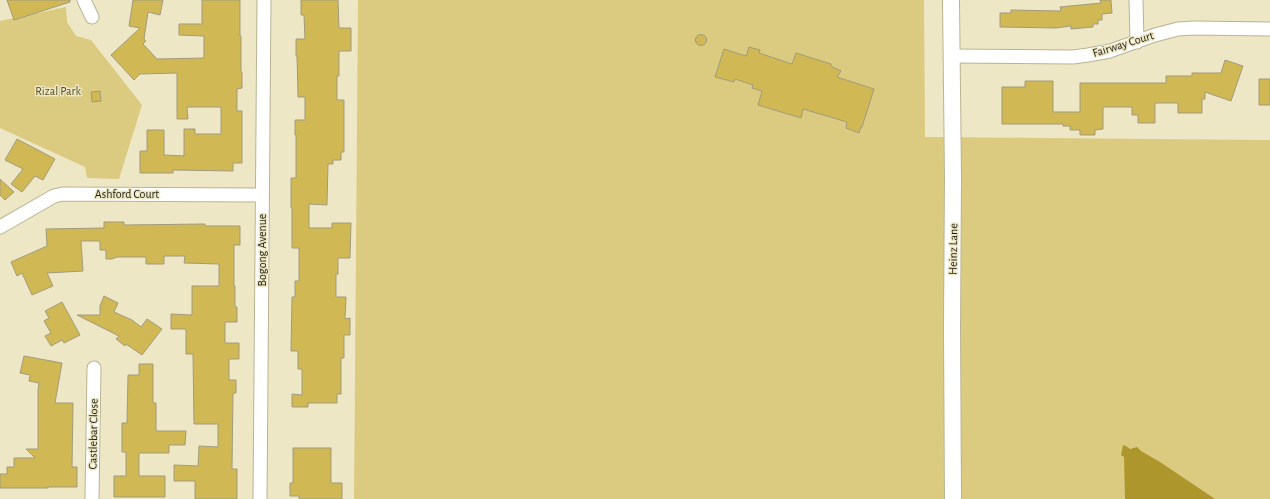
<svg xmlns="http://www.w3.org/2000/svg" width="1270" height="499" viewBox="0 0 1270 499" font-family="'Alegreya Sans',sans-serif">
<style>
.green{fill:#dbcb81}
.water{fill:#ad962c}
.building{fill:#d0b954;stroke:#a29b7c}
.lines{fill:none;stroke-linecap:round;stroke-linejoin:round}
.minor-casing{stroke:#bab393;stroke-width:15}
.tertiary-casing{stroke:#bab393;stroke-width:18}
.minor{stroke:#fff;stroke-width:13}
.tertiary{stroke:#fff;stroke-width:16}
.labels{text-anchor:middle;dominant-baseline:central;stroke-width:3;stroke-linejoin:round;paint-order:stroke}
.street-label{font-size:12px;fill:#221f13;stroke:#eee7c6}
.park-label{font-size:12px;fill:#594f25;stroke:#eee7c6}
</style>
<rect width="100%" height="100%" fill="#eee7c6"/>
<path class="green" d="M 358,0 L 924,0 L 925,137 L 1270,140 L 1270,499 L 354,499 Z
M 66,7 L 67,22 L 76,36 L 91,40 L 142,105 L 119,179 L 87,178 L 85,167 L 0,128 L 0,21 Z"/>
<path class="water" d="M 1123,445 L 1126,446 L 1130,449 L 1137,447 L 1141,451 L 1160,462 L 1215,499 L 1125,499 L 1124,457 L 1121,455 Z"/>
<path class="building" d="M 7,0 L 70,0 L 70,2 L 14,20 Z
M 133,0 L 163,0 L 160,15 L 148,12 L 144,39 L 146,41 L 143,44 L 157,59 L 204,58 L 204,36 L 179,35 L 179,24 L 202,24 L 202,0 L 240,0 L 240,36 L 241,36 L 241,72 L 242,72 L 242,88 L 237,89 L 237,111 L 242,111 L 242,163 L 233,163 L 233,171 L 173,170 L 173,173 L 140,173 L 140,151 L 147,151 L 147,130 L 164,130 L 164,155 L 184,156 L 184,129 L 195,129 L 195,134 L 221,134 L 221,107 L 187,107 L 188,119 L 177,119 L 177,73 L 140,74 L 134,80 L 111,55 L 140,28 L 129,26 Z
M 301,0 L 338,0 L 339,28 L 351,28 L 351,51 L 339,51 L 339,76 L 337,76 L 337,100 L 344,100 L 344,152 L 341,152 L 341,160 L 333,160 L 333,164 L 328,164 L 327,205 L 309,204 L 309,228 L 332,228 L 332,223 L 351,223 L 350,258 L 338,258 L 338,274 L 336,274 L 336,297 L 346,297 L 345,319 L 350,318 L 350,335 L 344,335 L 344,358 L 341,358 L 341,394 L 337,394 L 337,403 L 308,403 L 308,407 L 292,407 L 292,394 L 302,395 L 302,369 L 298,369 L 298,351 L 291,351 L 292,297 L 295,297 L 295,281 L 299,281 L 299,248 L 292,248 L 292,208 L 291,208 L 291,178 L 296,178 L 296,135 L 295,135 L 295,120 L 305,120 L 305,97 L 298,97 L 297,56 L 296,56 L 296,39 L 305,39 L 304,15 L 301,15 Z
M 1100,0 L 1111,0 L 1112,13 L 1102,14 L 1102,20 L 1098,20 L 1098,24 L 1093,24 L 1093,27 L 1071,29 L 1071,26 L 1056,28 L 1000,27 L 1000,13 L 1011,13 L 1011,10 L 1061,11 L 1060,7 L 1101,3 Z
M695.5 40a5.5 5.5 0 1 1 11 0a5.5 5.5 0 1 1-11 0Z
M 749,47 L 760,50 L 759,53 L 792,64 L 796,53 L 831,64 L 831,66 L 841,71 L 837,77 L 874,89 L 862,127 L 861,127 L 859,133 L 846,128 L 847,122 L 803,109 L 801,118 L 758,105 L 762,91 L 752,88 L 753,85 L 735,79 L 734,82 L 715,77 L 724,49 L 746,56 Z
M 1225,60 L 1243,66 L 1231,101 L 1205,92 L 1205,99 L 1202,99 L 1202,113 L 1178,113 L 1178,103 L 1155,103 L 1155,123 L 1138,123 L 1138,115 L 1132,115 L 1132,107 L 1103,107 L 1103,129 L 1095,130 L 1095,135 L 1080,135 L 1080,130 L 1070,130 L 1070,126 L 1063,126 L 1063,124 L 1002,124 L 1002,87 L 1025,87 L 1025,81 L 1053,81 L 1053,112 L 1080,112 L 1080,83 L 1166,83 L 1166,76 L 1192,76 L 1192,73 L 1221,73 Z
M 1259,79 L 1270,79 L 1270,105 L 1259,105 Z
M 100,91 L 101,101 L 92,102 L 91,92 Z
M 17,139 L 55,159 L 43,180 L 35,176 L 22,192 L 11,184 L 23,169 L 5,160 Z
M 0,179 L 14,192 L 5,200 L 0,195 Z
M 104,222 L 124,222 L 124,225 L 205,224 L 205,226 L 240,226 L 240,245 L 234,245 L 234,286 L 235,286 L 235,307 L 237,307 L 237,322 L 225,322 L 225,343 L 239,343 L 239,359 L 229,359 L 229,380 L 236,380 L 236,393 L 233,393 L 232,469 L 237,469 L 237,499 L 195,499 L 195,481 L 174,481 L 174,465 L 198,466 L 199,446 L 218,447 L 218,424 L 194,424 L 193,354 L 186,354 L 186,329 L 171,329 L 171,314 L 192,315 L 192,286 L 219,286 L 219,264 L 184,263 L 185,256 L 164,256 L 164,264 L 146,264 L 146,257 L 117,257 L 112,259 L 106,259 L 106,250 L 100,250 L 100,241 L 81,241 L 83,271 L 47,273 L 53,286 L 32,295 L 22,273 L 17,276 L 11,262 L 47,246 L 46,229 L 104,228 Z
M 104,296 L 118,303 L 114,312 L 132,320 L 141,327 L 147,319 L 162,329 L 142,355 L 126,344 L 125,346 L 116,339 L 119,336 L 77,315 L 100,315 L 100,306 Z
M 62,302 L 80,335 L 64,343 L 62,340 L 51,346 L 45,336 L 51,333 L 44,321 L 49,318 L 45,311 Z
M 24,356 L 62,363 L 55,403 L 73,403 L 72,467 L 77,467 L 77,487 L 48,487 L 48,488 L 0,488 L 0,474 L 7,474 L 7,467 L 14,467 L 14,458 L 35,458 L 26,449 L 38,449 L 38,390 L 39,383 L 29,381 L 30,375 L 20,373 Z
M 139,364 L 153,364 L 153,403 L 156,403 L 156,431 L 186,431 L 185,445 L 169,445 L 169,453 L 139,453 L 139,476 L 165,476 L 165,497 L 114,497 L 114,476 L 126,476 L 126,452 L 122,452 L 122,423 L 127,423 L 128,375 L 139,375 Z
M 293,448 L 331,448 L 331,483 L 342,483 L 342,499 L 299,499 L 299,496 L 290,496 L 290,483 L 293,483 Z"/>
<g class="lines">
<g class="minor-casing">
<path id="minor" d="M 84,0 L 92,17
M 1136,0 L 1137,42
M 951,56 L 1073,57 L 1088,55 L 1110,51 L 1155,35 L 1178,29 L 1194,28 L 1270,29
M 0,227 L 54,196 L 63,194 L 262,195
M 92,499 L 94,368
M 260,499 L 264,0"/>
</g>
<g class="tertiary-casing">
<path id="tertiary" d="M 951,0 L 953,178 L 952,328 L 953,499"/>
</g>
<use href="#minor" class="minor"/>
<use href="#tertiary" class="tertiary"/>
</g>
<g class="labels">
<g class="street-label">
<text transform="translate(1123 44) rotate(-17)">Fairway Court</text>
<text x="127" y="194">Ashford Court</text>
<text transform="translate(953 249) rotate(-89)">Heinz Lane</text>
<text transform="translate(262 250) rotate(-90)">Bogong Avenue</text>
<text transform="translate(93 434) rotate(-89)">Castlebar Close</text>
</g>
<g class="park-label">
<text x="58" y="91">Rizal Park</text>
</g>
</g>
</svg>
